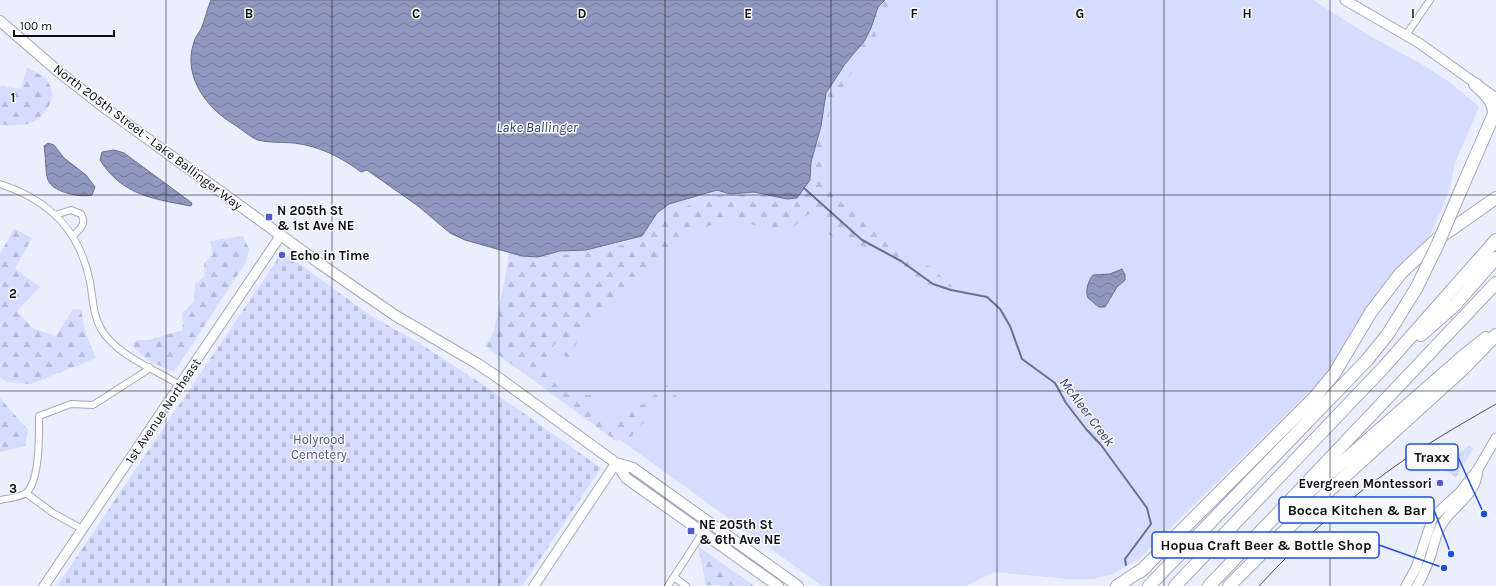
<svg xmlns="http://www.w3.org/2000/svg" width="1496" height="586" viewBox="0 0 1496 586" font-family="Karla,sans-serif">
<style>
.grass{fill:#d5dcfe}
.forest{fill:url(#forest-firs)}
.cemetery{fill:url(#cemetery-stones)}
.park{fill:url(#park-tufts)}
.water{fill:url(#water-waves);stroke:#696f8c}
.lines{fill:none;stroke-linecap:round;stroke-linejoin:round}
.stream{stroke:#696f8c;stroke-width:2}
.street-casing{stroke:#a4a8b9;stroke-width:8}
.secondary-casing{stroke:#a4a8b9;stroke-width:11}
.primary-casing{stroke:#a4a8b9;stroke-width:12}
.highway-casing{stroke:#a4a8b9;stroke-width:14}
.street{stroke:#fff;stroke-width:6}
.secondary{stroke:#fff;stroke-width:9}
.primary{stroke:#fff;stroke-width:10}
.highway{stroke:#fff;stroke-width:12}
.tram{stroke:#4e5059;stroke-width:1}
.highway-bridge-casing{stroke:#a4a8b9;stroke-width:14;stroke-linecap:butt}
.highway-bridge{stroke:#fff;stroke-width:12}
.grid{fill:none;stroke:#0c0e14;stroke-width:1;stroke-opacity:0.55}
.poi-dot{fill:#555ad1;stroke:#fcfcfc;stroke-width:1.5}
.labels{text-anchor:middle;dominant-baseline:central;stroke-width:3;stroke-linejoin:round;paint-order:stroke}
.street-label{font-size:13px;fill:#0c0e14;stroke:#fcfcfc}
.poi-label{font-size:13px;font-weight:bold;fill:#0c0e14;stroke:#fcfcfc;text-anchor:start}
.park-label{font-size:13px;fill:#4b5288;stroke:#fcfcfc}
.water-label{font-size:14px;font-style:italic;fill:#31376a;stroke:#fcfcfc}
.grid-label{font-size:13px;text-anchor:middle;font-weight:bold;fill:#0c0e14;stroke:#fcfcfc;stroke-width:3;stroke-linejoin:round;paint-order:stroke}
.leader{fill:none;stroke:#1d4ed8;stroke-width:1.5}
.callout-dot{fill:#1d4ed8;stroke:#fcfcfc;stroke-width:1.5}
.callout{fill:#fcfcfc;stroke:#1d4ed8;stroke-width:1.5}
.callout-label{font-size:14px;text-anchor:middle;font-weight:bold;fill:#0c0e14}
</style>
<defs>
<pattern id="forest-firs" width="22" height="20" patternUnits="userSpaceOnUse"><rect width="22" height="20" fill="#d5dcfe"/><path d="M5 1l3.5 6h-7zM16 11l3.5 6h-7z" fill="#b6bcd9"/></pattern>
<pattern id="cemetery-stones" width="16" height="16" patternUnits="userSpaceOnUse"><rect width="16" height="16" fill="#d5dcfe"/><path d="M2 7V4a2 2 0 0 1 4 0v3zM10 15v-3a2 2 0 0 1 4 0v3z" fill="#b6bcd9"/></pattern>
<pattern id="park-tufts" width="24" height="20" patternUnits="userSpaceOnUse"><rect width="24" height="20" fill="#d5dcfe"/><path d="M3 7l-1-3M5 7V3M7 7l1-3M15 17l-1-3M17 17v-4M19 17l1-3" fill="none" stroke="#b6bcd9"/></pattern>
<pattern id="water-waves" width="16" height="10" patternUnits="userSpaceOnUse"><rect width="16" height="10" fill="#9198bf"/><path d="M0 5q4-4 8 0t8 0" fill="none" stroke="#757a9a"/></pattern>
</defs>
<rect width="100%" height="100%" fill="#eaeefd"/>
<path class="grass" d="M 885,0 L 1313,0 L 1368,35 L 1418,62 L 1451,83 L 1479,107 L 1455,163 L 1450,188 L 1440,213 L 1428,239 L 1394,273 L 1336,361 L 1318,383 L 1140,558 L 1113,574 L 1093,579 L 1068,579 L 994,572 L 966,586 L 822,586 L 647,459 L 485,346 L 493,334 L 511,253 L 538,257 L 551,253 L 586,250 L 629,241 L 642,236 L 657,213 L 669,204 L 717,190 L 730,194 L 754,192 L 787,199 L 810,180 L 811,162 L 821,126 L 826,93 L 845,64 L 865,40 Z"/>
<path class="forest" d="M 879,0 L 891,0 L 877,34 L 835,98 L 829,116 L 821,158 L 829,183 L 873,231 L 901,245 L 919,263 L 931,267 L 952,286 L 945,294 L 873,250 L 829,235 L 820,216 L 811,212 L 791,229 L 757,226 L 734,218 L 693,231 L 597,311 L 577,342 L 568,360 L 556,342 L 543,363 L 550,379 L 567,394 L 592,395 L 597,413 L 613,419 L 630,404 L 642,405 L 672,381 L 673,393 L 680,399 L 660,403 L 631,437 L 616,441 L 487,346 L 498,324 L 509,253 L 525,258 L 593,252 L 639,241 L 663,217 L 710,196 L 757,194 L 785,200 L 799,198 L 812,182 L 821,109 L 834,84 L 854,57 Z
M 27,67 C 33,71 43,75 47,81 C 60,96 44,120 28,124 C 20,126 9,125 0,125 L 0,86 L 21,89 Z
M 14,229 L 32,238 L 15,269 L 40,287 L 17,311 L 32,328 L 56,336 L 73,309 L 81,310 L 86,335 L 96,358 L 31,384 L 7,382 L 0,377 L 0,254 Z
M 243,236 L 249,249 L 246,262 L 174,372 C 160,366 141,358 132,345 L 137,340 L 148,340 L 183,330 L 182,313 L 194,302 L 195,284 L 205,276 L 204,263 L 213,255 L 210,241 Z
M 0,398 L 28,430 L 25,446 L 0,452 Z
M 698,546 L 754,586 L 706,585 Z"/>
<path class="cemetery" d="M 287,255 L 371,316 L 416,341 L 485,386 L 601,468 L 522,586 L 57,586 L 279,257 Z"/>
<path class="park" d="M 1469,446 L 1473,449 L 1456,477 L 1431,462 L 1451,450 L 1454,454 L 1457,454 Z"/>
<path class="water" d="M 211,0 L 885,0 L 878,7 L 871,28 L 865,40 L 845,64 L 826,93 L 821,126 L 811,162 L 810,180 L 797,198 L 787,199 L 754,192 L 730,194 L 717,190 L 669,204 L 657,213 L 642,236 L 586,250 L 560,251 L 538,257 L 522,256 L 465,240 L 450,233 L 418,206 L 367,170 L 361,172 C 341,157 319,146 294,143 C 282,142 270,143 258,140 C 253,139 241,129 235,125 C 207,109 182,76 194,42 C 195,37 199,33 201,29 C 205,20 207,9 211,0 Z
M 48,143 L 54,145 L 64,158 L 86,175 L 95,187 L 92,195 C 81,198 52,192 48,180 C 45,172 46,155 44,146 Z
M 114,150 L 124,153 L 192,203 L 191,206 C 153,199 122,195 100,160 L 102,152 Z
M 1122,269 L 1125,275 L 1125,280 L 1117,287 L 1105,307 L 1099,307 L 1088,298 C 1085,291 1088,281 1093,275 L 1110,274 Z"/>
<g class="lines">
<path class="stream" d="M 804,188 L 862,240 L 901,261 L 933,284 L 951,290 L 987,297 L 1000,309 L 1010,326 L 1022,359 L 1055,383 L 1066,403 L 1086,429 L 1101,445 L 1147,508 L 1151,524 L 1125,559 L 1126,565
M 1418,575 L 1428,547
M 1411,586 L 1416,579"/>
<g class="street-casing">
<path id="street" d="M 1406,35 L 1430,0
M 0,184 C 50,200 80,231 90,282 C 93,298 93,315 101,329 C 116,355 156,370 180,385
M 55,215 L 71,210 L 81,214 C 87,224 80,229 73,236
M 26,493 L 53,513 L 82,529
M 0,500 C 8,498 21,498 27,492 C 40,479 39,435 39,416 L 71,404 L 93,405 L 146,371 L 149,367
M 674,577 L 686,586
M 668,586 L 703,532"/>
</g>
<g class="secondary-casing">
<path id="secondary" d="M 1345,0 L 1419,43 L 1496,98
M 44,586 L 281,235
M 534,586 L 616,463
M 1406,586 L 1416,568 L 1433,517 L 1461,491 L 1478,469 L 1496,438
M 1417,586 C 1423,576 1427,566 1431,555 C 1434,544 1436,533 1442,524 C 1456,502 1476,497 1478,469"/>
</g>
<g class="primary-casing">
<path id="primary" d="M 0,21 L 59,72 L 105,108 L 319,263 L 396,316 L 478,364 L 503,381 L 616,463 L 626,478 L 778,586
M 616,463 L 633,468 L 798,586"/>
</g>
<g class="highway-casing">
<path id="highway" d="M 1460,192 L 1494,114 C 1494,100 1484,93 1475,84
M 1421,335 L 1455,305 L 1496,258
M 1305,495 L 1460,359 L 1486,338
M 1140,572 L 1314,398 L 1334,374 L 1371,312 L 1401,273 L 1436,240 L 1496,198
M 1117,586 L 1146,567
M 1149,586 L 1367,360 L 1388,334 L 1417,287
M 1175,586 L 1384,367 L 1496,240
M 1209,586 L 1496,283
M 1229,586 L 1277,538 L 1464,368 L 1496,335"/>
</g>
<use href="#street" class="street"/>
<use href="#secondary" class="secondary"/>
<use href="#primary" class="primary"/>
<use href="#highway" class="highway"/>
<path class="tram" d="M 1259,586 C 1297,545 1338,507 1383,475 C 1419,448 1458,426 1496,404"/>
<g class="highway-bridge-casing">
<path id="highway-bridge" d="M 1417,287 L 1437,246 L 1460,192"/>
</g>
<use href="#highway-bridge" class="highway-bridge"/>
</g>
<path class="grid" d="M 166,0 L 166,586M 332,0 L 332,586M 499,0 L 499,586M 665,0 L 665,586M 831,0 L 831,586M 997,0 L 997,586M 1164,0 L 1164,586M 1330,0 L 1330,586M 0,195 L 1496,195M 0,391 L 1496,391"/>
<g class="poi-dot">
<rect x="265" y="213" width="8" height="8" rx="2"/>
<circle cx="282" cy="255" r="4"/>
<circle cx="1440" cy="483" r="4"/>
<rect x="687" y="527" width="8" height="8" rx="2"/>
</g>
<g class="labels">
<g class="street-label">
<text transform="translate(148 137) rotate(37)">North 205th Street - Lake Ballinger Way</text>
<text transform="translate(163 411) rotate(-56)">1st Avenue Northeast</text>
</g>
<g class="poi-label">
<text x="277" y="210">N 205th St<tspan x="277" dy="15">&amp; 1st Ave NE</tspan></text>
<text x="290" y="255">Echo in Time</text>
<text x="1432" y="483" text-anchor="end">Evergreen Montessori</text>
<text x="699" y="524">NE 205th St<tspan x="699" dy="15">&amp; 6th Ave NE</tspan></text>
</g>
<g class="park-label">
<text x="319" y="439">Holyrood<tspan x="319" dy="15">Cemetery</tspan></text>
</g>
<g class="water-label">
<text x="537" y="127">Lake Ballinger</text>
<text transform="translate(1087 412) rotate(53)">McAleer Creek</text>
</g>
</g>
<g class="grid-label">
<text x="249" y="18">B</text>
<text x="416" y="18">C</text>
<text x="582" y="18">D</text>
<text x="748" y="18">E</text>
<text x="914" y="18">F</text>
<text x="1080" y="18">G</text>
<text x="1247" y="18">H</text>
<text x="1413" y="18">I</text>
<text x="13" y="102">1</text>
<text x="13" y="298">2</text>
<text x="13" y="493">3</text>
</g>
<path class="leader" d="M1484 514L1458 457M1451 554L1434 510M1444 568L1379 545"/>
<g class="callout-dot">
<circle cx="1484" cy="514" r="4"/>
<circle cx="1451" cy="554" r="4"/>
<circle cx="1444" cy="568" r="4"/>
</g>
<g class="callout">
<rect x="1406" y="444" width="52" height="26" rx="4"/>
<rect x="1279" y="497" width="155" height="26" rx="4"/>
<rect x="1152" y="532" width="227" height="26" rx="4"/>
</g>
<g class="callout-label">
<text x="1432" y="462">Traxx</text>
<text x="1357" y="515">Bocca Kitchen &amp; Bar</text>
<text x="1266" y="550">Hopua Craft Beer &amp; Bottle Shop</text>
</g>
<path d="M14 30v6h100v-6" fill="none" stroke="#0c0e14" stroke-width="2"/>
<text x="20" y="30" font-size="12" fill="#0c0e14" stroke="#fcfcfc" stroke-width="3" paint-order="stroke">100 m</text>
</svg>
